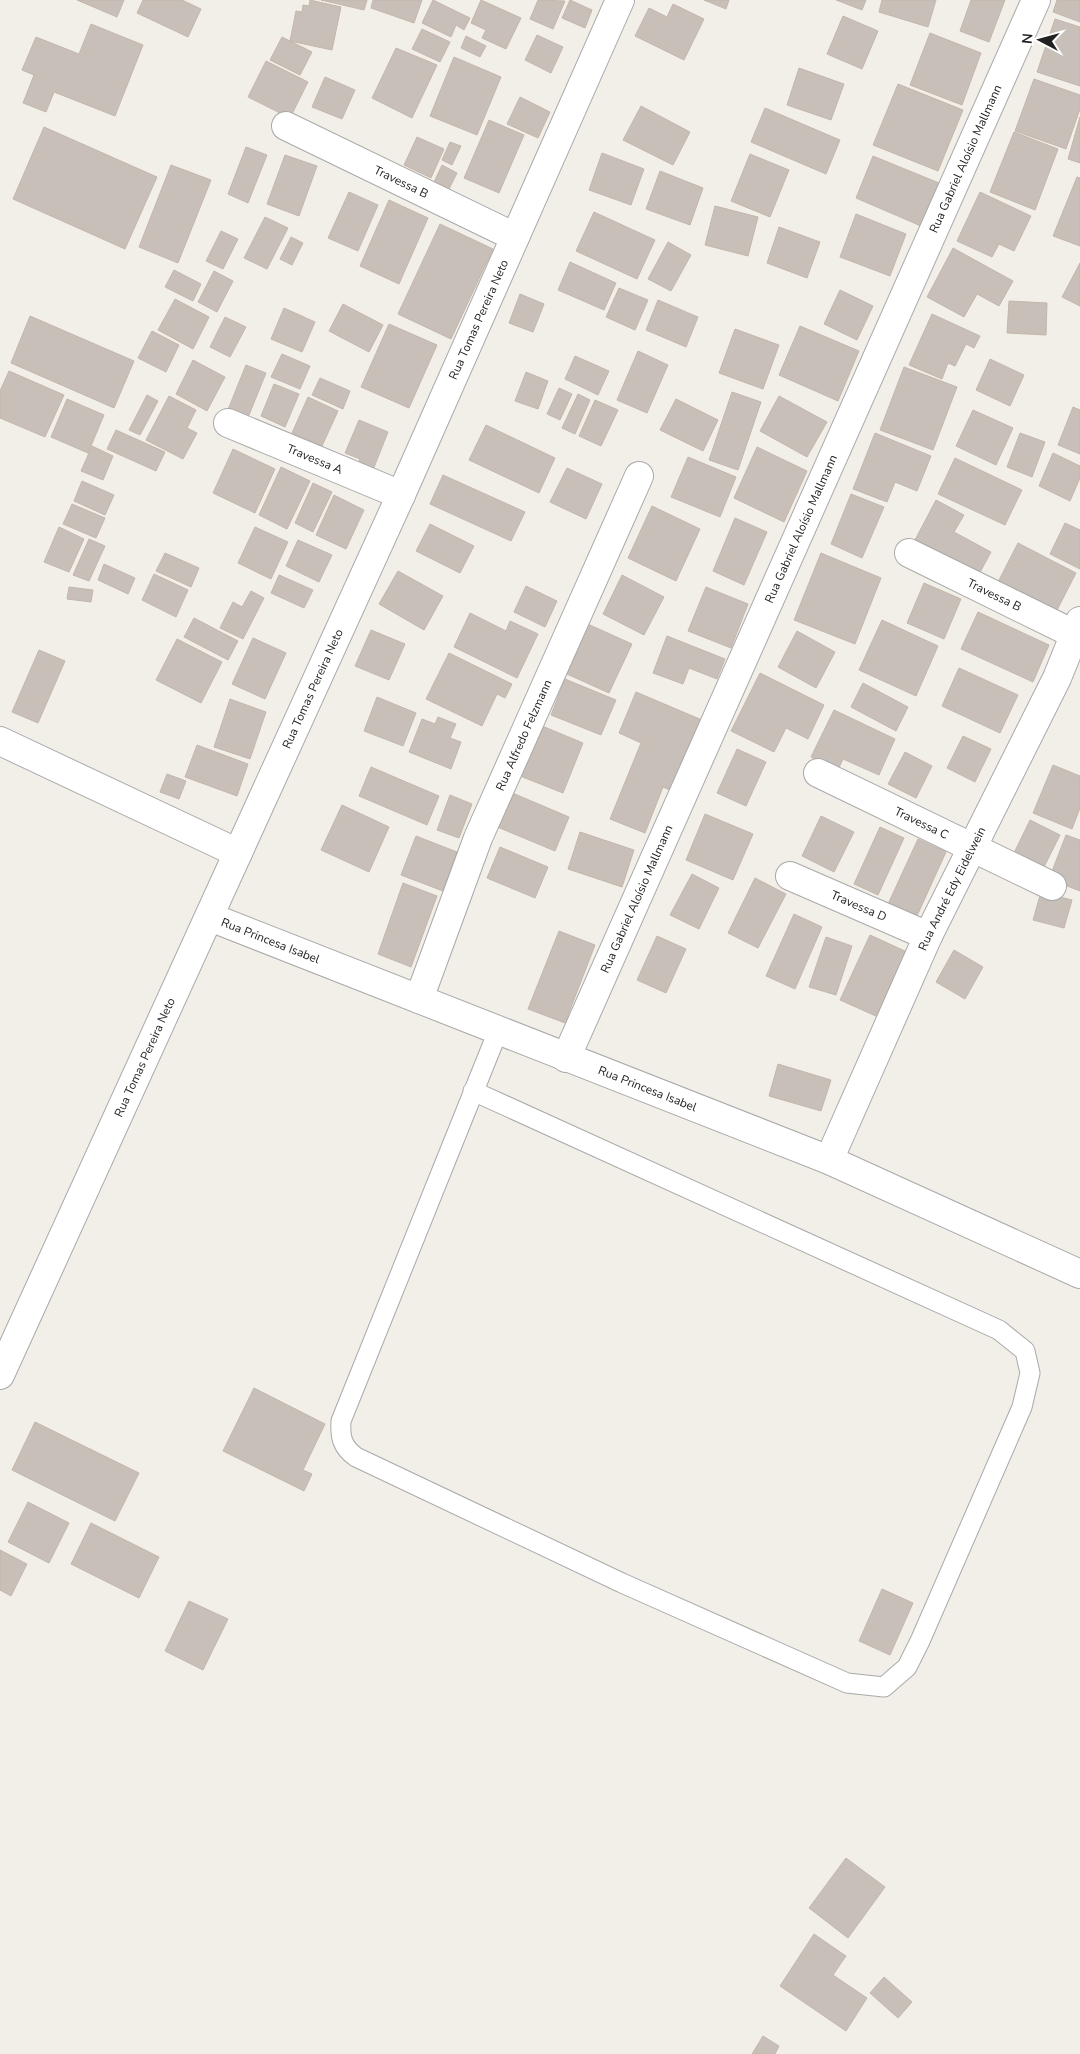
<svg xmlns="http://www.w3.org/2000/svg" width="1080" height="2054" viewBox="0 0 1080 2054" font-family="'Nunito Sans',sans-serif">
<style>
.building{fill:#c7bfb8;stroke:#c4b6ab}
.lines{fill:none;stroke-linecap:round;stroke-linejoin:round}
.lane-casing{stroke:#a9a9a9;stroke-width:21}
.street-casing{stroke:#a9a9a9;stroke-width:30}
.lane{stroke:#fff;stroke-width:19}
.street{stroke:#fff;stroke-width:28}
.labels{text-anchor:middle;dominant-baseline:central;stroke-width:4;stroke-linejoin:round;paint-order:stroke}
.street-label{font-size:12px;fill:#222;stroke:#fff}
</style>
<rect width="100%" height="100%" fill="#f2efe9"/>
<path class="building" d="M 77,0 L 124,0 L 117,17 Z
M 143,0 L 182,0 L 201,9 L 188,37 L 137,13 Z
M 310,0 L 341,7 L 332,50 L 290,41 L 296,11 L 302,12 L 303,5 L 309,6 Z
M 321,0 L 367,0 L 364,10 Z
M 373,0 L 422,0 L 414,23 L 371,8 Z
M 433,0 L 470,18 L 464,30 L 456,25 L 451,37 L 422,23 Z
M 481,0 L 521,18 L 506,49 L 482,38 L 486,30 L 471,23 Z
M 538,0 L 565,1 L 553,29 L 530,19 Z
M 570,0 L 592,10 L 585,28 L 562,18 Z
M 704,0 L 729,0 L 726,9 Z
M 836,0 L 866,0 L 862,10 Z
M 882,0 L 936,0 L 928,27 L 879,12 Z
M 971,0 L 1005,0 L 989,42 L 960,31 Z
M 1057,0 L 1080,0 L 1080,22 L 1053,12 Z
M 673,4 L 704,19 L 684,60 L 635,36 L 649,8 L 667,17 Z
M 843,16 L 878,31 L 862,69 L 827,54 Z
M 1055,19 L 1080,27 L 1080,86 L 1037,72 Z
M 91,24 L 143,45 L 115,116 L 54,92 L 46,112 L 23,103 L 34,75 L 22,70 L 36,37 L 79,54 Z
M 422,29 L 450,42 L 440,62 L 412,49 Z
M 930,33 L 981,53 L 962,105 L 910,85 Z
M 537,35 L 563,47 L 551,73 L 525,60 Z
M 466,36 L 486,46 L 480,57 L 461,48 Z
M 282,37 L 312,52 L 300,75 L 270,60 Z
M 396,48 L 437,65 L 412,118 L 372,98 Z
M 454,57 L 501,77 L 477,135 L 430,116 Z
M 266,61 L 308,82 L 290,118 L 248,97 Z
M 799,68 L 844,84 L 831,120 L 787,105 Z
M 325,77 L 355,90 L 342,119 L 312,107 Z
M 1034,79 L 1080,95 L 1080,109 L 1066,149 L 1015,131 Z
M 898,84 L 963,110 L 938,171 L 873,145 Z
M 520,97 L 550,112 L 538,138 L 507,124 Z
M 641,106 L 690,132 L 673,165 L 623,140 Z
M 765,108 L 840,140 L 826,174 L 751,142 Z
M 1080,117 L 1080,163 L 1068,159 Z
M 489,120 L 524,135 L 499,193 L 464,178 Z
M 44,127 L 157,177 L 125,249 L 13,199 Z
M 1014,132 L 1058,149 L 1035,210 L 990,192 Z
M 417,137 L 444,149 L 431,178 L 404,165 Z
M 450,142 L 461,146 L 452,165 L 442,160 Z
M 246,147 L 267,155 L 248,203 L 228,194 Z
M 602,153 L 644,169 L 631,205 L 589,190 Z
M 750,154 L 789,170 L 770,217 L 731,201 Z
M 285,155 L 317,166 L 299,216 L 267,204 Z
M 873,156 L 939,183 L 921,226 L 856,198 Z
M 171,165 L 211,180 L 178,263 L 139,247 Z
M 442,165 L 457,173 L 449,189 L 434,182 Z
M 660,171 L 703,188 L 690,225 L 646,209 Z
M 1077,177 L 1080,178 L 1080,246 L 1053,236 Z
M 349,192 L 378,205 L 358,251 L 328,238 Z
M 980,192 L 1031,216 L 1014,251 L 999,244 L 992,257 L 957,241 Z
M 389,200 L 428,218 L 399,284 L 360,266 Z
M 715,206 L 758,217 L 748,256 L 705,245 Z
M 594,212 L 655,240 L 637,279 L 576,251 Z
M 856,214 L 906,234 L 890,276 L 840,257 Z
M 265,217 L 288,228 L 267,269 L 244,258 Z
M 440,224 L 493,249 L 451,339 L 398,314 Z
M 779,227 L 820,242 L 807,278 L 767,263 Z
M 221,231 L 238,239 L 223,269 L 206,261 Z
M 291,237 L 303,243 L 292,265 L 280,259 Z
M 668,242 L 691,255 L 671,291 L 648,279 Z
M 953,248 L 1013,281 L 999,306 L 977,294 L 964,317 L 927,297 Z
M 570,262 L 616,283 L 604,310 L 558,290 Z
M 1080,263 L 1080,306 L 1062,297 Z
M 174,270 L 201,284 L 193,301 L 165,287 Z
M 214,271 L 233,281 L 217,312 L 198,302 Z
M 619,288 L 648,300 L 635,330 L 606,317 Z
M 840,290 L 873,306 L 857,340 L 824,324 Z
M 520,294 L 544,304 L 533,332 L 509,323 Z
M 175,299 L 209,317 L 193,349 L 158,330 Z
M 658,300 L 698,317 L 686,347 L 646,330 Z
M 1009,301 L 1047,303 L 1046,335 L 1007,333 Z
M 343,304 L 383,325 L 369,352 L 329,331 Z
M 284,308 L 315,322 L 302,352 L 271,339 Z
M 932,314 L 980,336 L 974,348 L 966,344 L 955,366 L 948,363 L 942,379 L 909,365 Z
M 30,316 L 134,361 L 114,408 L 11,363 Z
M 225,317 L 246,327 L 230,357 L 210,347 Z
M 389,324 L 437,345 L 409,408 L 361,387 Z
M 800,326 L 859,351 L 838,401 L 779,375 Z
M 735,329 L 779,345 L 763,389 L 719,373 Z
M 152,331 L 179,345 L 166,372 L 138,358 Z
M 638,351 L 668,365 L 647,413 L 617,400 Z
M 282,354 L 310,366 L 300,389 L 271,377 Z
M 575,356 L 609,371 L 598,395 L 565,379 Z
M 990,359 L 1024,375 L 1010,406 L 976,390 Z
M 193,360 L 225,377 L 207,411 L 176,394 Z
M 246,365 L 266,373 L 247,420 L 227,412 Z
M 904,367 L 957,387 L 933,450 L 880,430 Z
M 9,371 L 64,395 L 45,437 L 0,418 L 0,391 Z
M 526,372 L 548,381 L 538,409 L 515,401 Z
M 320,378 L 350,391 L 343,409 L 312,395 Z
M 274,384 L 299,394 L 285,427 L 261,416 Z
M 559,388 L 572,394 L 560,420 L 547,414 Z
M 732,392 L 761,402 L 738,470 L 709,460 Z
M 578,394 L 590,400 L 575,434 L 562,428 Z
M 147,395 L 158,401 L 140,435 L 129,430 Z
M 169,396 L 196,410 L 187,428 L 197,433 L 183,459 L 146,440 Z
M 779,396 L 827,422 L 807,457 L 760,431 Z
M 308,397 L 338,411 L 322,446 L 292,433 Z
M 67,399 L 104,415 L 88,453 L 51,437 Z
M 676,399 L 718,420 L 703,451 L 660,430 Z
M 595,400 L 618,410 L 601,446 L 579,436 Z
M 1073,407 L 1080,410 L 1080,454 L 1058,445 Z
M 973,410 L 1013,428 L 996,465 L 956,446 Z
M 359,420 L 388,432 L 371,475 L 356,468 L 360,459 L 345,453 Z
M 486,425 L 555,458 L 539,493 L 469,460 Z
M 116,430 L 165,452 L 156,471 L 107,449 Z
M 875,433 L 931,456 L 917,491 L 895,482 L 887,502 L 853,489 Z
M 1020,433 L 1045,442 L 1032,477 L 1007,467 Z
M 92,446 L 113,456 L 103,480 L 81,471 Z
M 757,447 L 807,471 L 784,522 L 734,498 Z
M 233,449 L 275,469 L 255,513 L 213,493 Z
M 1053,453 L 1080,466 L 1080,478 L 1070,501 L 1039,486 Z
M 688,457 L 736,477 L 720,517 L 671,497 Z
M 955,458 L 1022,490 L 1005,525 L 938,494 Z
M 281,467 L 310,481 L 287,529 L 259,515 Z
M 567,468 L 602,484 L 586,519 L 550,502 Z
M 443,475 L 525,512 L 511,541 L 430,504 Z
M 82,481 L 114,495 L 105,515 L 74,501 Z
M 313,483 L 332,492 L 313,532 L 295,523 Z
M 851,494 L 884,507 L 862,558 L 831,544 Z
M 334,495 L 364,510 L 346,549 L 316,535 Z
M 936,500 L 964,515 L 954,532 L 991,552 L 978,576 L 914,542 Z
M 72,504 L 105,518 L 96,538 L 63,524 Z
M 652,506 L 700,529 L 676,581 L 628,558 Z
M 735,518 L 767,532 L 744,585 L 713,571 Z
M 1065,523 L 1080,530 L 1080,569 L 1050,554 Z
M 430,524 L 474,546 L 460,573 L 416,551 Z
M 59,527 L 84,539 L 69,572 L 44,562 Z
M 255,527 L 288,542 L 271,579 L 238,563 Z
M 89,539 L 105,546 L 89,581 L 73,575 Z
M 298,540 L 332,555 L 319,582 L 286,566 Z
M 1018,543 L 1076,573 L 1055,614 L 997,584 Z
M 165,553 L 199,568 L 191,587 L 156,571 Z
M 821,553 L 881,578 L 855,644 L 794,620 Z
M 104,564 L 135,578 L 128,594 L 98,580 Z
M 398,571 L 443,596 L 424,630 L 379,604 Z
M 154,574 L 188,590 L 176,617 L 142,600 Z
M 279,575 L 313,590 L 304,608 L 271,593 Z
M 622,575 L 664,597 L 644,635 L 603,614 Z
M 924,583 L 961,599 L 944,639 L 907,623 Z
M 526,586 L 557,601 L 545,627 L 514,612 Z
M 69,587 L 93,590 L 91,602 L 67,599 Z
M 706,587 L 748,604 L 731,648 L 688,631 Z
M 251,591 L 264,598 L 243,639 L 220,628 L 233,602 L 242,607 Z
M 978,612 L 1049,645 L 1033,682 L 961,649 Z
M 470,613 L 506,631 L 510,621 L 538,634 L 517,678 L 454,647 Z
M 194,618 L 238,641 L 228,660 L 184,637 Z
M 882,620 L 938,646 L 916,696 L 859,670 Z
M 581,621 L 632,644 L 609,693 L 558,670 Z
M 371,630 L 405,644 L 389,680 L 355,666 Z
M 797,631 L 835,652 L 816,688 L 778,667 Z
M 667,636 L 725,659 L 717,679 L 689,668 L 683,684 L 653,673 Z
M 253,638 L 286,653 L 265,699 L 232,684 Z
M 177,639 L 222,662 L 201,703 L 156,680 Z
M 39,650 L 65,661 L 38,723 L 12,712 Z
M 449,653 L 512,684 L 505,698 L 497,694 L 482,726 L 426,699 Z
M 959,668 L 1018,695 L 1000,733 L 942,706 Z
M 760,673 L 824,705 L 808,739 L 786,728 L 774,752 L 731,731 Z
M 565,679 L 616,700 L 601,735 L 551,715 Z
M 863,683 L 908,707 L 896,731 L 851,707 Z
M 636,692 L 702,720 L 672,791 L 663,787 L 645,833 L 610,819 L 641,743 L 619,733 Z
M 377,697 L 416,713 L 403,746 L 364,731 Z
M 230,699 L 266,712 L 250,759 L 214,747 Z
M 834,710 L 895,739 L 879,775 L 843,759 L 838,770 L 811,757 Z
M 438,717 L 456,724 L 450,738 L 461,742 L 451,769 L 409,752 L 422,719 L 435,724 Z
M 535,723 L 583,743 L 563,793 L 515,774 Z
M 963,736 L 991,749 L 975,782 L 947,768 Z
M 197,745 L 248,764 L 237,796 L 185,777 Z
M 737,749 L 766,762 L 746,806 L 717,793 Z
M 905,752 L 932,766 L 916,798 L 888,784 Z
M 1053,765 L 1080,776 L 1080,808 L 1072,829 L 1033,813 Z
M 371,767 L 439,796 L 427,825 L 359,796 Z
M 167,774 L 186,781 L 179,799 L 160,792 Z
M 510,792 L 569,817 L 555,851 L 495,826 Z
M 450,795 L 472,804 L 459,838 L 437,830 Z
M 342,805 L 389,827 L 369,872 L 321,850 Z
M 705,814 L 753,834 L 733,880 L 686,860 Z
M 821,816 L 854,832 L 834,872 L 802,856 Z
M 1030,820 L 1060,835 L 1044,867 L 1014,853 Z
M 880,827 L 904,838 L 878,895 L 854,884 Z
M 580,832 L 634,850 L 622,887 L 568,869 Z
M 1066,835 L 1080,840 L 1080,891 L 1049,879 Z
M 416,836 L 457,852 L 443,891 L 401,875 Z
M 918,839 L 946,852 L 916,918 L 888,904 Z
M 500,847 L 548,867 L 535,898 L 487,878 Z
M 692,874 L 719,888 L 699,929 L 670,915 Z
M 755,878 L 786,894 L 758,948 L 728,933 Z
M 403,883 L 437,896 L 411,967 L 378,954 Z
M 1041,892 L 1072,900 L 1064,928 L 1033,920 Z
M 794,914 L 822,927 L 795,989 L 766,976 Z
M 559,931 L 595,945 L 565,1023 L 528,1009 Z
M 870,935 L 907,952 L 878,1017 L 840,1000 Z
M 657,936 L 686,949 L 666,993 L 637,980 Z
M 826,937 L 852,946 L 836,995 L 809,987 Z
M 954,950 L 983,967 L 965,999 L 936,982 Z
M 778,1064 L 831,1080 L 821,1111 L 769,1096 Z
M 254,1388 L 325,1424 L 303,1470 L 312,1474 L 304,1491 L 223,1451 Z
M 35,1422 L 139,1473 L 115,1521 L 12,1470 Z
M 28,1502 L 69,1523 L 49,1563 L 8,1542 Z
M 91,1523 L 159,1557 L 139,1598 L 71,1564 Z
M 0,1550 L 27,1564 L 11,1596 L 0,1590 Z
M 882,1589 L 913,1603 L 890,1655 L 859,1641 Z
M 189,1601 L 228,1619 L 203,1670 L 165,1651 Z
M 846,1858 L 885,1887 L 848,1938 L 809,1908 Z
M 814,1934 L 846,1956 L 833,1975 L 867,1998 L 846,2031 L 780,1986 Z
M 884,1977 L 912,2002 L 898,2018 L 870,1993 Z
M 763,2036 L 779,2046 L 775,2054 L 752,2054 Z"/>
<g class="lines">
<g class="lane-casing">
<path id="lane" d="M 473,1091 L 999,1330 L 1025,1351 L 1030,1373 L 1022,1407 L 920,1641 L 907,1667 L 884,1687 L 847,1683 L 622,1583 L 356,1457 C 342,1447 340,1437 341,1421 L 498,1031"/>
</g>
<g class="street-casing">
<g id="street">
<path id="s1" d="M 286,126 L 515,237"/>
<path id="s2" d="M 228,423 L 401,495"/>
<path id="s3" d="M 909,553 L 1080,637"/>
<path d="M 0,741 L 238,853"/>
<path id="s4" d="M 818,773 L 1052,886"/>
<path id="s5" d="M 790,876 L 928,936"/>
<path id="s6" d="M 210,917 L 829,1160 L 1080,1274"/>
<path id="s7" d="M 419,999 L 478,838 L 639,476"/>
<path id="s8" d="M 566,1058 L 1036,0"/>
<path id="s9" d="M 829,1160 L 928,936 L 1057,678 L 1080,621"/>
<path id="s10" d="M 0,1375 L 401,495 L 620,0"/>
</g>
</g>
<use href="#lane" class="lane"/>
<use href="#street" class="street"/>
</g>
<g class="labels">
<g class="street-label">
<text stroke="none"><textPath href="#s8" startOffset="984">Rua Gabriel Aloísio Mallmann</textPath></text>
<text stroke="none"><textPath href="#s1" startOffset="128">Travessa B</textPath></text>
<text stroke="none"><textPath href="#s10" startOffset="1159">Rua Tomas Pereira Neto</textPath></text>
<text stroke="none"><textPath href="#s2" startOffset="94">Travessa A</textPath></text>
<text stroke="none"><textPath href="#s8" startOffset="579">Rua Gabriel Aloísio Mallmann</textPath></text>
<text stroke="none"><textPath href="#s3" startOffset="95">Travessa B</textPath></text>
<text stroke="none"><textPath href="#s10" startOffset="754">Rua Tomas Pereira Neto</textPath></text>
<text stroke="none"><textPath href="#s7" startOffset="284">Rua Alfredo Felzmann</textPath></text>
<text stroke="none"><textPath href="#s4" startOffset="115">Travessa C</textPath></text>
<text stroke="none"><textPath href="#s9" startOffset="298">Rua André Edy Eidelwein</textPath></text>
<text stroke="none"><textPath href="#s8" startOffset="174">Rua Gabriel Aloísio Mallmann</textPath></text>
<text stroke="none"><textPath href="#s5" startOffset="75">Travessa D</textPath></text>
<text stroke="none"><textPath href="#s6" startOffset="65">Rua Princesa Isabel</textPath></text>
<text stroke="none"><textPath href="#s10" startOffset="349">Rua Tomas Pereira Neto</textPath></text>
<text stroke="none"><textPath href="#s6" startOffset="470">Rua Princesa Isabel</textPath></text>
</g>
</g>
<g transform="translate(1040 40) rotate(276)" stroke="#ffffff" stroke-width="4" paint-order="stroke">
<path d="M0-4L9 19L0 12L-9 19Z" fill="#222222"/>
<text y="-8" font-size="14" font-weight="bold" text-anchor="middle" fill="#222222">N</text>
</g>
</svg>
